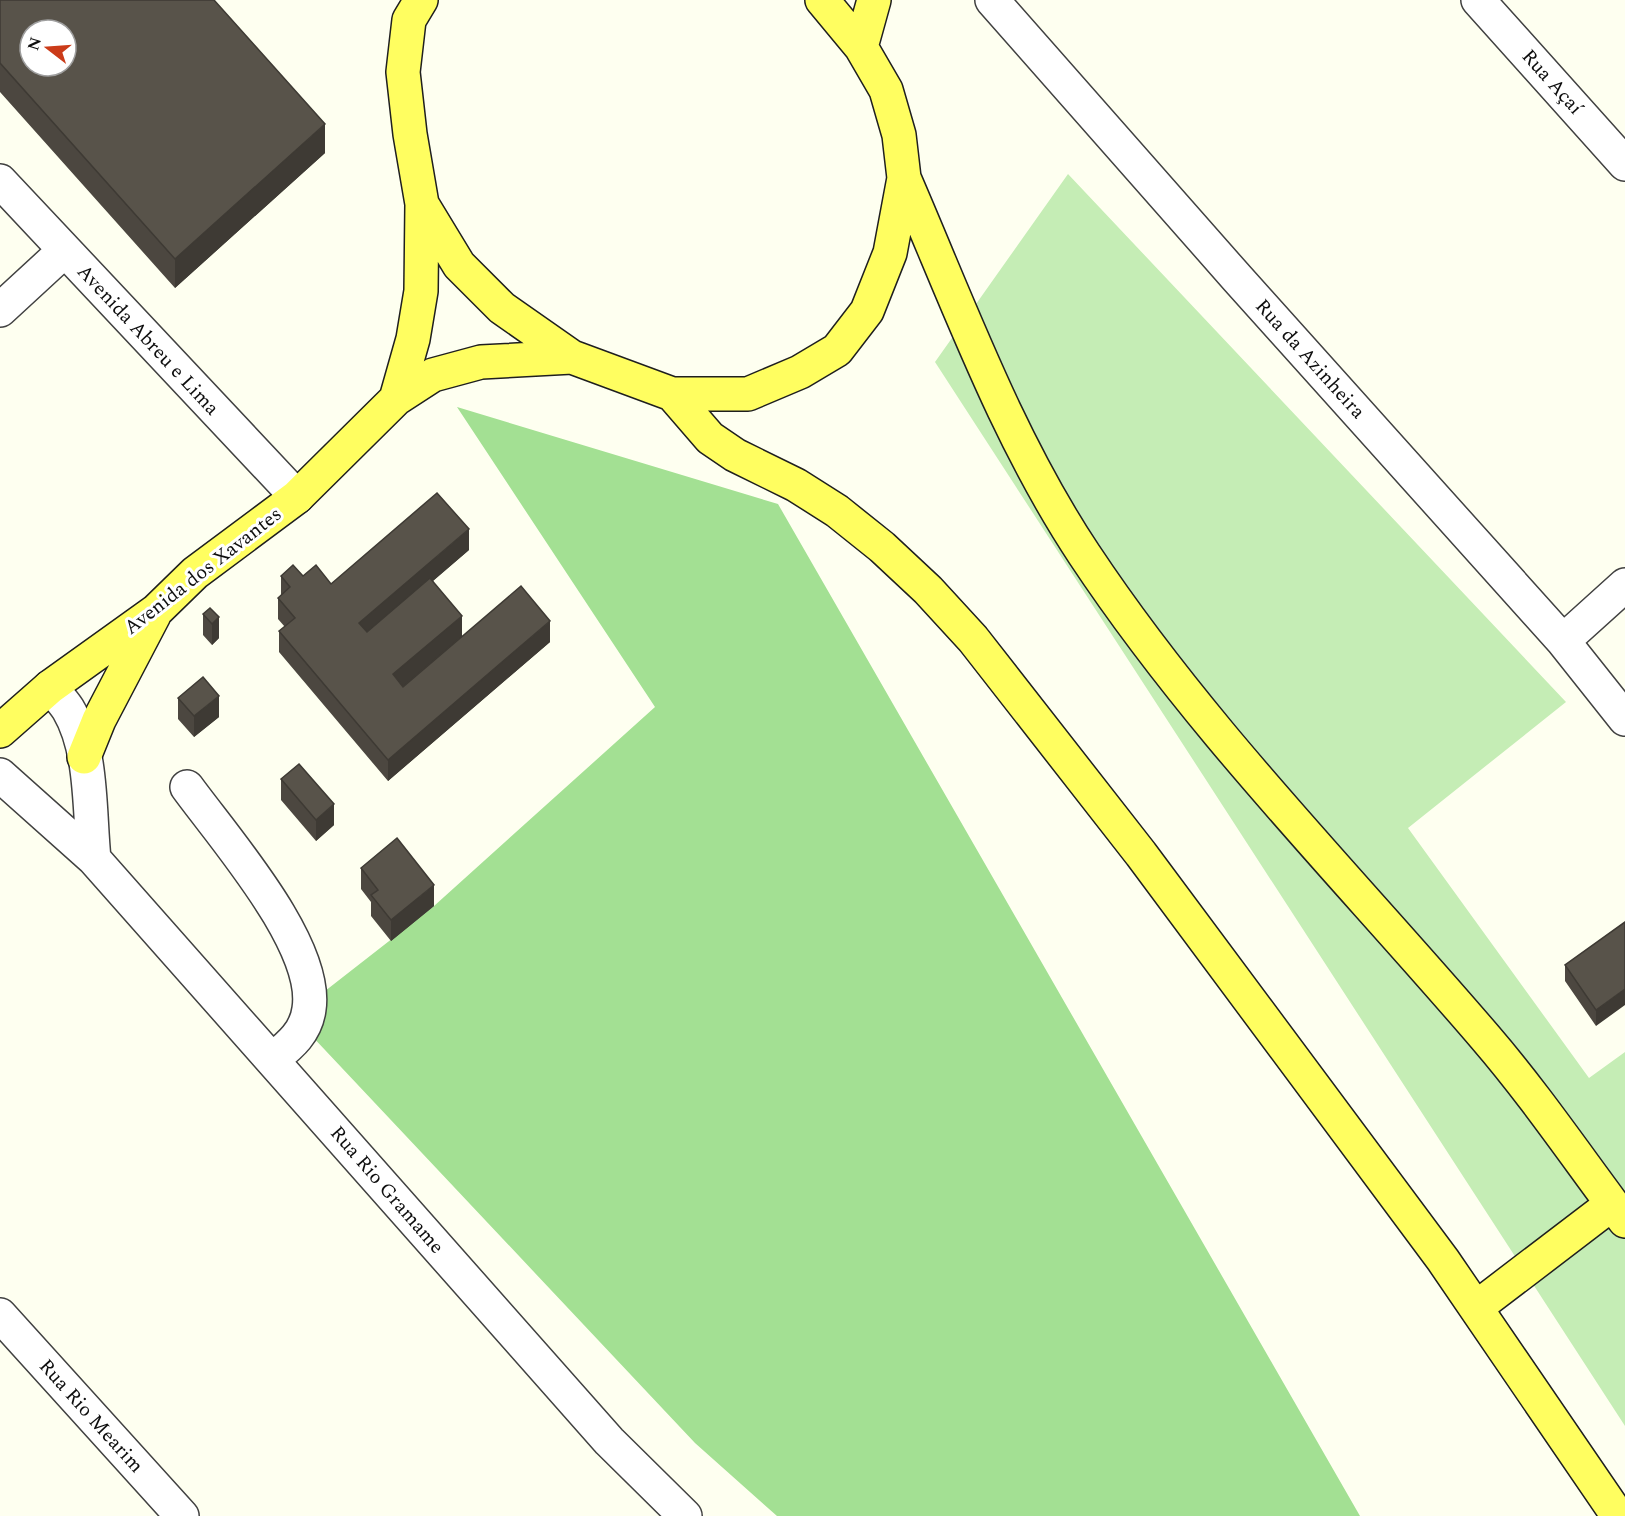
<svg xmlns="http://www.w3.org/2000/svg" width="1625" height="1516" viewBox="0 0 1625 1516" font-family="Spectral,serif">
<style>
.green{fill:#c5edb5}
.forest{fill:#a3e093}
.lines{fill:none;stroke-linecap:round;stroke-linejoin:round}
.minor-casing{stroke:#414141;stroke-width:36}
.major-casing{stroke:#1f1f1f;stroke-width:36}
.minor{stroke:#fff;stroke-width:33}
.major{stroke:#fffe60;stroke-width:33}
.wall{fill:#4c4740}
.shaded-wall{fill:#3e3a34}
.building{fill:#58534a;stroke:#3e3a34;stroke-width:1.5;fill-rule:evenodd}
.labels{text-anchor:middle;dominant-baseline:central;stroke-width:6;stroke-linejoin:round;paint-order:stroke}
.street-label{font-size:20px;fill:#0e0e0e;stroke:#fff}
</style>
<rect width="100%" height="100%" fill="#fefff0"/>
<path class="green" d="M 1068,174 L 1566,702 L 1408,828 L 1589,1078 L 1625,1052 L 1625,1426 L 935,362 Z"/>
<path class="forest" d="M 457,407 L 778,504 L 1360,1516 L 777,1516 L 695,1443 L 293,1016 L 434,906 L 655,707 Z"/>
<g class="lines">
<g class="minor-casing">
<path id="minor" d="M 992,0 L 1237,278 L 1563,641 L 1625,719
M 1478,0 L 1625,164
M 0,181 L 297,497
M 0,310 L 64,251
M 1563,641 L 1625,585
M 50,687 C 56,694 63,701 68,709 C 93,751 89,811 94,859
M 0,775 L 94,859 L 609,1441 L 685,1516
M 187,787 C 224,838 319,945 309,1009 C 306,1033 289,1046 272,1060
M 0,1315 L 182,1516"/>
</g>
<g class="major-casing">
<path id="major" d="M 421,0 L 409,20 L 403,72 L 410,134 L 422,204 L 459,265 L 502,308 L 572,357 L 672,394 L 748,394 L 800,372 L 837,350 L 867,311 L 890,253 L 904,178 L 899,135 L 886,90 L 861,47 L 822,0
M 861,47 L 874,0
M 904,178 C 959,305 1007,438 1084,554 C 1200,729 1349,878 1485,1037 C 1535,1095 1579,1160 1625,1221
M 672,394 L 710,438 L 735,455 L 796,485 L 837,511 L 882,547 L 928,590 L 973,639 L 1141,854 L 1443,1260 L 1618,1516
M 396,399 L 413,339 L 421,291 L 422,204
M 0,731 L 50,687 L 156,611 L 195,573 L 297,497 L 396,399 L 433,375 L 481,362 L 572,357
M 84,757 L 99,720 L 154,615
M 1477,1307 L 1612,1204"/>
</g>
<use href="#minor" class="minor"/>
<use href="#major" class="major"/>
</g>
<path class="wall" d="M 0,0 L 325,153 L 175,288 L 0,92 Z
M 469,550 L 433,581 L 462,636 L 550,642 L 388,781 L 279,652 L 279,631 L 285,627 L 278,619 L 278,598 L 281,595 L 281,576 L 303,576 L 331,584 Z
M 210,608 L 219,638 L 212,645 L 203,635 L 203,614 Z
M 178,698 L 219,717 L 194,737 L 178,719 Z
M 281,779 L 334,825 L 316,841 L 281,800 Z
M 361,868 L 434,906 L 391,941 L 371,916 L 371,902 L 361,889 Z
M 1625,922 L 1596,1026 L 1565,981 L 1565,965 Z"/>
<path class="shaded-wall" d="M 325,124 L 325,153 L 175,288 L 175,259 Z
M 469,529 L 469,550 L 359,644 L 359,623 Z
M 462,616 L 462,636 L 393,695 L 393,674 Z
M 219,617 L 219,638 L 212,645 L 212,624 Z
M 550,621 L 550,642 L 388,781 L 388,760 Z
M 219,696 L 219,717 L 194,737 L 194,716 Z
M 334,804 L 334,825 L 316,841 L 316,820 Z
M 434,885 L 434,906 L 391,941 L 391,920 Z
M 1625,989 L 1625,1005 L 1596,1026 L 1596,1010 Z"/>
<path class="building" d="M 0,0 L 214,0 L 325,124 L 175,259 L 0,63 ZM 30,30 L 66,30 L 66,66 L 30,66 Z
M 437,493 L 469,529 L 359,623 L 367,632 L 430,578 L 462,616 L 393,674 L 403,687 L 521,586 L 550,621 L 388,760 L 279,631 L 295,618 L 278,598 L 290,587 L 281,576 L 293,565 L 303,576 L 316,565 L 331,584 Z
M 210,608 L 219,617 L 212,624 L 203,614 Z
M 203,677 L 219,696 L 194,716 L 178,698 Z
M 299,764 L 334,804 L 316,820 L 281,779 Z
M 397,838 L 434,885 L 391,920 L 371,895 L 378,890 L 361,868 Z
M 1625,922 L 1625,989 L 1596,1010 L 1565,965 Z"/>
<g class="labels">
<g class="street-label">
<text transform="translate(1552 82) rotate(48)">Rua Açaí</text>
<text transform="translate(148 340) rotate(47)">Avenida Abreu e Lima</text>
<text transform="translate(1310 359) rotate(48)">Rua da Azinheira</text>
<text transform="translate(203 571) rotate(-38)">Avenida dos Xavantes</text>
<text transform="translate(387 1190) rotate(49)">Rua Rio Gramame</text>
<text transform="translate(91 1416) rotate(48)">Rua Rio Mearim</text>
</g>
</g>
<g transform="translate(48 48) rotate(287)"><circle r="28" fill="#ffffff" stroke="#9f9f9f" stroke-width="1.5"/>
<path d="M0-4.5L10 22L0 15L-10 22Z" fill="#cb3b19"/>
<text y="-9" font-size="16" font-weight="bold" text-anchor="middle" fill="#0e0e0e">N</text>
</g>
</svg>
